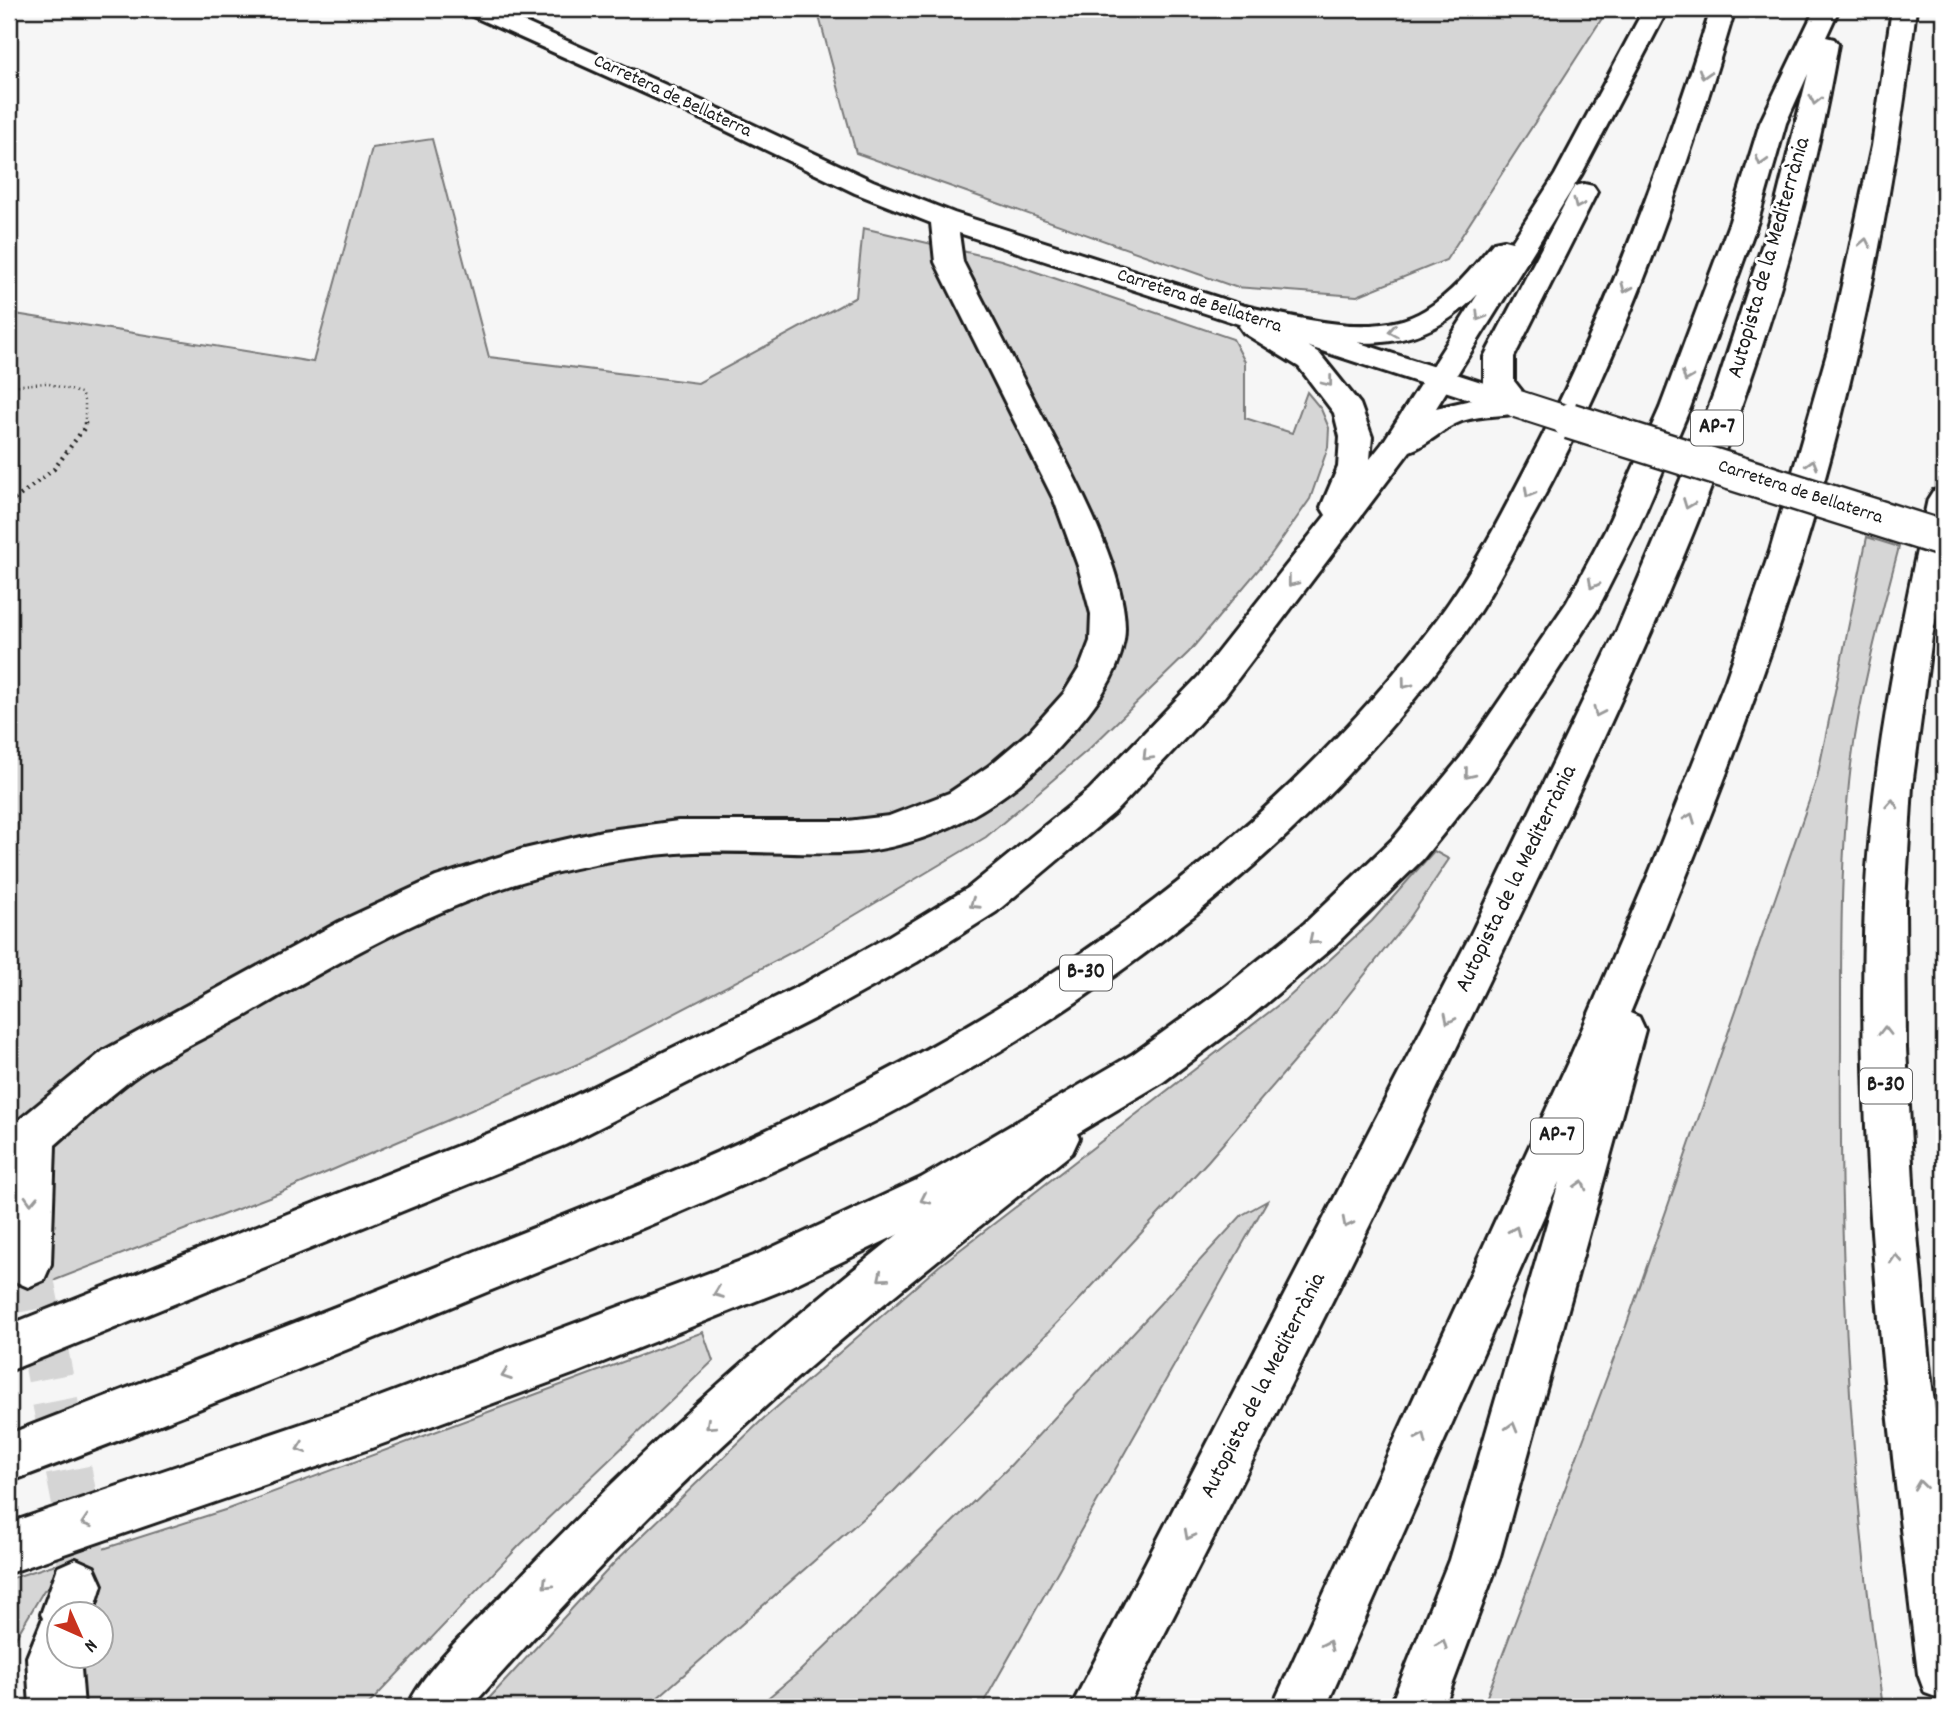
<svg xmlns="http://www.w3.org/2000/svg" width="1953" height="1716" viewBox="0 0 1953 1716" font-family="Dekko,sans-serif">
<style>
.green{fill:#d6d6d6;stroke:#797979;stroke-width:2}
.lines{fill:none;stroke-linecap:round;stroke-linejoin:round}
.minor-tunnel{stroke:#d5d5d5;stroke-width:46;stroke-dasharray:46 24;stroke-linecap:butt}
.minor-casing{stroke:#1c1c1c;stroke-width:6}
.highway-casing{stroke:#1c1c1c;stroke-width:6}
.path-far1{stroke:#1c1c1c;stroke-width:2.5;stroke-dasharray:1 3.5;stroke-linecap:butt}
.path{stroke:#1c1c1c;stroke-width:4.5;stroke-dasharray:2 5;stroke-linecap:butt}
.minor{fill:#fff;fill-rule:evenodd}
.highway{fill:#fff;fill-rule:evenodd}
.minor-bridge-far1-casing{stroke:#1c1c1c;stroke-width:31;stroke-linecap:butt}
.minor-bridge-casing{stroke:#1c1c1c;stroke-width:40;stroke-linecap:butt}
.minor-bridge-far1{stroke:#fff;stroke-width:27}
.minor-bridge{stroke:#fff;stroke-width:35}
.oneway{stroke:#999}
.labels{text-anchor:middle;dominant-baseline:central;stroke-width:6;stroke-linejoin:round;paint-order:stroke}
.far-street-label{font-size:19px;fill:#1c1c1c;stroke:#fff}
.shield{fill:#fff;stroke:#606060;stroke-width:2}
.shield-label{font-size:21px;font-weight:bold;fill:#1c1c1c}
.street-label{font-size:23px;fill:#1c1c1c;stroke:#fff}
</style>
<rect width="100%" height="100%" fill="#f6f6f6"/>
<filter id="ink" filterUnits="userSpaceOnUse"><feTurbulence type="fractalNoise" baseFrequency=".0143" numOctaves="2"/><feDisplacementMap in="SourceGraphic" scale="14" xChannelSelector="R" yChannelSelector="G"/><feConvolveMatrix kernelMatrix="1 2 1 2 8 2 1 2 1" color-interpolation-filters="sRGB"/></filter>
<g filter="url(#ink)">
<path class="green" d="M 817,9 L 1608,9 L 1446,260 L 1357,296 L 1235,287 L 856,153 Z
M 432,139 L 489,357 L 698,383 L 856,297 L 863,228 L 1001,260 L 1233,339 L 1245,362 L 1245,418 L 1292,433 L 1307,392 L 1321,409 L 1329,428 L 1328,447 L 1310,499 L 1270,556 L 1189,652 L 1089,749 L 986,837 L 798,949 L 578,1064 L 279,1193 L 9,1298 L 9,313 L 313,362 L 372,148 Z
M 1867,537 L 1899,547 C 1880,619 1860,692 1851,765 C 1840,858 1841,953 1841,1046 C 1839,1267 1850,1489 1883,1707 L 1483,1707 L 1626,1326 L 1817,778 Z
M 1944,828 L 1944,1101 L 1938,1005 Z
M 1434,851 L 1449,859 L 1409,919 L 1315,1037 L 1208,1161 L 1069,1311 L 894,1491 L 647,1707 L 481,1707 L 615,1562 L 762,1420 L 939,1266 L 1290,996 L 1372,921 Z
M 1267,1201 L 981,1707 L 757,1707 L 799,1672 L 1008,1468 L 1242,1215 Z
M 703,1332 L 713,1361 L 520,1545 L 366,1707 L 75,1707 L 72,1699 L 78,1657 L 102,1656 L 102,1614 L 95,1614 L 99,1575 L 44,1590 L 9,1649 L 9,1579 L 228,1509 Z"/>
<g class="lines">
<path class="minor-tunnel" d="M 28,1264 L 76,1508 L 81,1549 L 76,1585"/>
<g class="minor-casing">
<path id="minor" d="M 464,9 L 495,9 L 722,110 L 873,181 L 954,213 L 1528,397 L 1532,404 L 1528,411 L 1517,414 L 1506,411 L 959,233 L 963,262 C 987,309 1011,355 1035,402 C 1064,457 1134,580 1124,640 C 1118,678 1091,712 1066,739 C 1011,803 929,850 843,853 C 788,855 732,849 677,853 C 623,857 566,868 515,884 C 419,915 333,965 247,1015 C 209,1036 166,1055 131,1080 C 105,1100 80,1123 55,1145 L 51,1264 L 44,1280 L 28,1287 L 12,1280 L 9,1273 L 12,1135 L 19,1120 L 103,1051 L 339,922 L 436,877 L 520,850 L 602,831 L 678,821 L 847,821 L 889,816 L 949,793 L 989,766 L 1030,731 L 1064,693 L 1080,667 L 1090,641 L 1091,614 L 1078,566 L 1054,500 L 935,262 L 931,223 L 855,193 L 704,120 L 468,14 Z
M 1057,1117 L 1072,1123 L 1079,1138 L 1072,1153 C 965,1238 856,1323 755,1416 C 654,1507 561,1606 471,1707 L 408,1707 C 422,1670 485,1613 514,1583 C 605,1488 699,1398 800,1314 C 878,1248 960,1186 1042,1123 Z
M 76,1559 L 94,1567 L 102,1585 L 93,1614 L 60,1614 L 60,1656 L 80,1656 L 84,1707 L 30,1707 L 27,1657 L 43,1618 L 41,1614 L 58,1567 Z"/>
</g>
<g class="highway-casing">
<path id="highway" d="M 1644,9 L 1668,9 L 1581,175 L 1436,408 L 1493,395 L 1484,383 L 1484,357 L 1571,192 L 1575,186 L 1584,184 L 1593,186 L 1597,192 L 1514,357 L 1514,381 L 1532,404 L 1528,411 C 1506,417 1484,414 1462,421 C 1443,428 1428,445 1410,451 L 1224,697 L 1115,812 L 996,912 L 917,962 L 829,1011 L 565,1145 L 9,1371 L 9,1325 L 535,1115 L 801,985 L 889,936 L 968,888 L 1089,790 L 1198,677 L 1326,515 L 1321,507 L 1338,467 L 1340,437 L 1334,413 L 1299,367 L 1244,333 L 1239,326 L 1241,323 L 1225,319 L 1221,313 L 1225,307 L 1235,304 C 1290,315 1374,342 1425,310 C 1452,294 1474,266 1494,242 L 1504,240 L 1512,242 L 1555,175 ZM 1478,294 L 1382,444 L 1370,459 L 1372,437 L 1360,404 L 1319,353 L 1287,333 C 1361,348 1422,353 1478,294 Z
M 1711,9 L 1735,9 C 1684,182 1623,353 1536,511 C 1512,553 1491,597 1463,636 C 1302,858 1076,1023 832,1143 C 720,1198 604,1244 489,1291 C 330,1357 170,1422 9,1482 L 9,1434 C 173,1370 338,1307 501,1241 C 603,1200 706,1160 805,1112 C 1048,995 1274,836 1438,618 C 1473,571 1500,518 1527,466 C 1604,320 1662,166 1711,9 Z
M 1815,9 L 1839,9 L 1826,37 L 1834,39 L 1838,44 C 1786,356 1648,649 1512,932 C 1388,1192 1259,1450 1127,1707 L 1071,1707 L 1470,936 L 1617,630 L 1686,467 L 1717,385 L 1775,206 L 1808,74 L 1786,123 L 1758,221 L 1690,408 L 1637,531 L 1597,610 L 1487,779 L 1422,860 L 1333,947 L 1246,1020 L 1163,1082 L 953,1208 L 781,1291 L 578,1372 L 366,1450 L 9,1573 L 9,1523 L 366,1402 L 754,1256 L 921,1178 L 1133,1054 L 1216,994 L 1305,923 L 1394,838 L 1461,757 L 1567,602 L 1605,531 L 1660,408 L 1730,221 L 1760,123 Z
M 1892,9 L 1916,9 C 1894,193 1858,375 1803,553 C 1755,709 1693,862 1630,1013 L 1639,1017 L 1645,1030 L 1499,1560 L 1444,1707 L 1390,1707 L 1449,1560 L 1559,1182 L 1326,1707 L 1272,1707 L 1569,1060 L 1650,871 L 1726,680 L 1770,551 L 1828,350 L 1872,146 Z
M 1944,488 L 1944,578 L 1932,637 L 1912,786 L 1905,903 L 1906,1048 L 1914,1202 L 1929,1364 L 1944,1479 L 1944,1700 L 1925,1693 L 1918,1674 C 1888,1418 1855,1162 1865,904 C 1871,767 1899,633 1928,499 L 1933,491 Z"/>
</g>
<path class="path-far1" d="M 9,386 L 46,383 L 81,393 L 85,403 L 85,423"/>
<path class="path" d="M 9,504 L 54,469 L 85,427 L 85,421"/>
<use href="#minor" class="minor"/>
<use href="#highway" class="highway"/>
<g class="minor-bridge-far1-casing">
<path id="minor-bridge-far1" d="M 1517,404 L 1576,423"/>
</g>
<g class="minor-bridge-casing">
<path id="minor-bridge" d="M 1570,421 L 1944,539"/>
</g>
<use href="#minor-bridge-far1" class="minor-bridge-far1"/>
<use href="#minor-bridge" class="minor-bridge"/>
</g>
<defs><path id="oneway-chevron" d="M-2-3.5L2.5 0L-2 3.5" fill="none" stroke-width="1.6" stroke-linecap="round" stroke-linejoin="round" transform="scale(1.75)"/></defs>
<g class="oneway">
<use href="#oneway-chevron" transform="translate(1704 74) rotate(107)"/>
<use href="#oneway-chevron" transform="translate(1815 100) rotate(103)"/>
<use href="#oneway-chevron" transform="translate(1761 161) rotate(106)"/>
<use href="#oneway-chevron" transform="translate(1578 204) rotate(115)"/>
<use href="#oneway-chevron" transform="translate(1865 243) rotate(-79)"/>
<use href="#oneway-chevron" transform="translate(1626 288) rotate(113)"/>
<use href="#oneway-chevron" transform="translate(1480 316) rotate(122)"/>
<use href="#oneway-chevron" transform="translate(1393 331) rotate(171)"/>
<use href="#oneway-chevron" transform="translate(1687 377) rotate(111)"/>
<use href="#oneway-chevron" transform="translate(1328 382) rotate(52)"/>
<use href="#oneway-chevron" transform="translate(1812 464) rotate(-74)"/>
<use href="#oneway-chevron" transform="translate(1529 493) rotate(119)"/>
<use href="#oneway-chevron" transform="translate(1688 504) rotate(111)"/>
<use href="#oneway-chevron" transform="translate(1292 582) rotate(128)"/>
<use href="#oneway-chevron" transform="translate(1593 584) rotate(118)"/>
<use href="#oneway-chevron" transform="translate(1406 684) rotate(127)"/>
<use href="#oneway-chevron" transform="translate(1598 712) rotate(115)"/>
<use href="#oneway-chevron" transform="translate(1147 756) rotate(134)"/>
<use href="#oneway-chevron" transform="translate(1469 774) rotate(129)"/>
<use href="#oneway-chevron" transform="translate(1892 804) rotate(-86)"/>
<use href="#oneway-chevron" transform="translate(1690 818) rotate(-69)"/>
<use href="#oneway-chevron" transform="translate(974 904) rotate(147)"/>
<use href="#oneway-chevron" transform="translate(1313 940) rotate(140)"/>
<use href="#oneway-chevron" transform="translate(1449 1019) rotate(116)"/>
<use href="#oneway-chevron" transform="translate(1885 1031) rotate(-90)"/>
<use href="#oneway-chevron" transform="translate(1581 1185) rotate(-74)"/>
<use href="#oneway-chevron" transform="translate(925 1199) rotate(155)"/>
<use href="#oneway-chevron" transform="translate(31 1200) rotate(92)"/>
<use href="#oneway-chevron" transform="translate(1347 1223) rotate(117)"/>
<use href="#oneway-chevron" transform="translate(1515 1231) rotate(-66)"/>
<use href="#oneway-chevron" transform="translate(1896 1259) rotate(-95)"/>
<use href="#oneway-chevron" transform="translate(882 1277) rotate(140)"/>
<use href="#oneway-chevron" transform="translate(718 1293) rotate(159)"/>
<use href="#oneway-chevron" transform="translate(506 1375) rotate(160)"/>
<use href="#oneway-chevron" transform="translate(710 1425) rotate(138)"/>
<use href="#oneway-chevron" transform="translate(1512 1427) rotate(-74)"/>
<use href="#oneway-chevron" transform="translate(1422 1438) rotate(-66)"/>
<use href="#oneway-chevron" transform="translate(301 1448) rotate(161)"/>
<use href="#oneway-chevron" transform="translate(1920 1485) rotate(-97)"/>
<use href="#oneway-chevron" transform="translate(86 1522) rotate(162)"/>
<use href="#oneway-chevron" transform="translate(1189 1535) rotate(118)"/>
<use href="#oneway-chevron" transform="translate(547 1584) rotate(135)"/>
<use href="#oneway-chevron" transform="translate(1442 1644) rotate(-69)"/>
<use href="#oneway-chevron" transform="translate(1328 1645) rotate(-65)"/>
</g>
</g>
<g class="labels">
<g class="far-street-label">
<text transform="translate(672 97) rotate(25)">Carretera de Bellaterra</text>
<text transform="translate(1199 302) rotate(18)">Carretera de Bellaterra</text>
<text transform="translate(1800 493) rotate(18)">Carretera de Bellaterra</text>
</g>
<g class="shield">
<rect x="1691" y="410.5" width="52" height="35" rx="5"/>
<rect x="1060" y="955.5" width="52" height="35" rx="5"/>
<rect x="1860" y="1068.5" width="52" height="35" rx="5"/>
<rect x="1531" y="1118.5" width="52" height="35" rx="5"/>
</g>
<g class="shield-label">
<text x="1717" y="428">AP-7</text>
<text x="1086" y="973">B-30</text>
<text x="1886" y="1086">B-30</text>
<text x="1557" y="1136">AP-7</text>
</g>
<g class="street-label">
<text transform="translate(1770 258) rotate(-74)">Autopista de la Mediterrània</text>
<text transform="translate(1517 879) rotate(-64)">Autopista de la Mediterrània</text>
<text transform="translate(1264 1386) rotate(-63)">Autopista de la Mediterrània</text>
</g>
</g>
<rect width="1953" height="1716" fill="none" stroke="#fff" stroke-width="35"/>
<rect x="18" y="18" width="1918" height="1681" fill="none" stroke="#1c1c1c" stroke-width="2.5" filter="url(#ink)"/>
<g transform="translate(80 1635) rotate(135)"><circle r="33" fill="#ffffff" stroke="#a4a4a4" stroke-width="2"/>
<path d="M0-5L12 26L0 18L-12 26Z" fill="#c8321e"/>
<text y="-10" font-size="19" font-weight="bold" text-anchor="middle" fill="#1c1c1c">N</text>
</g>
</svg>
